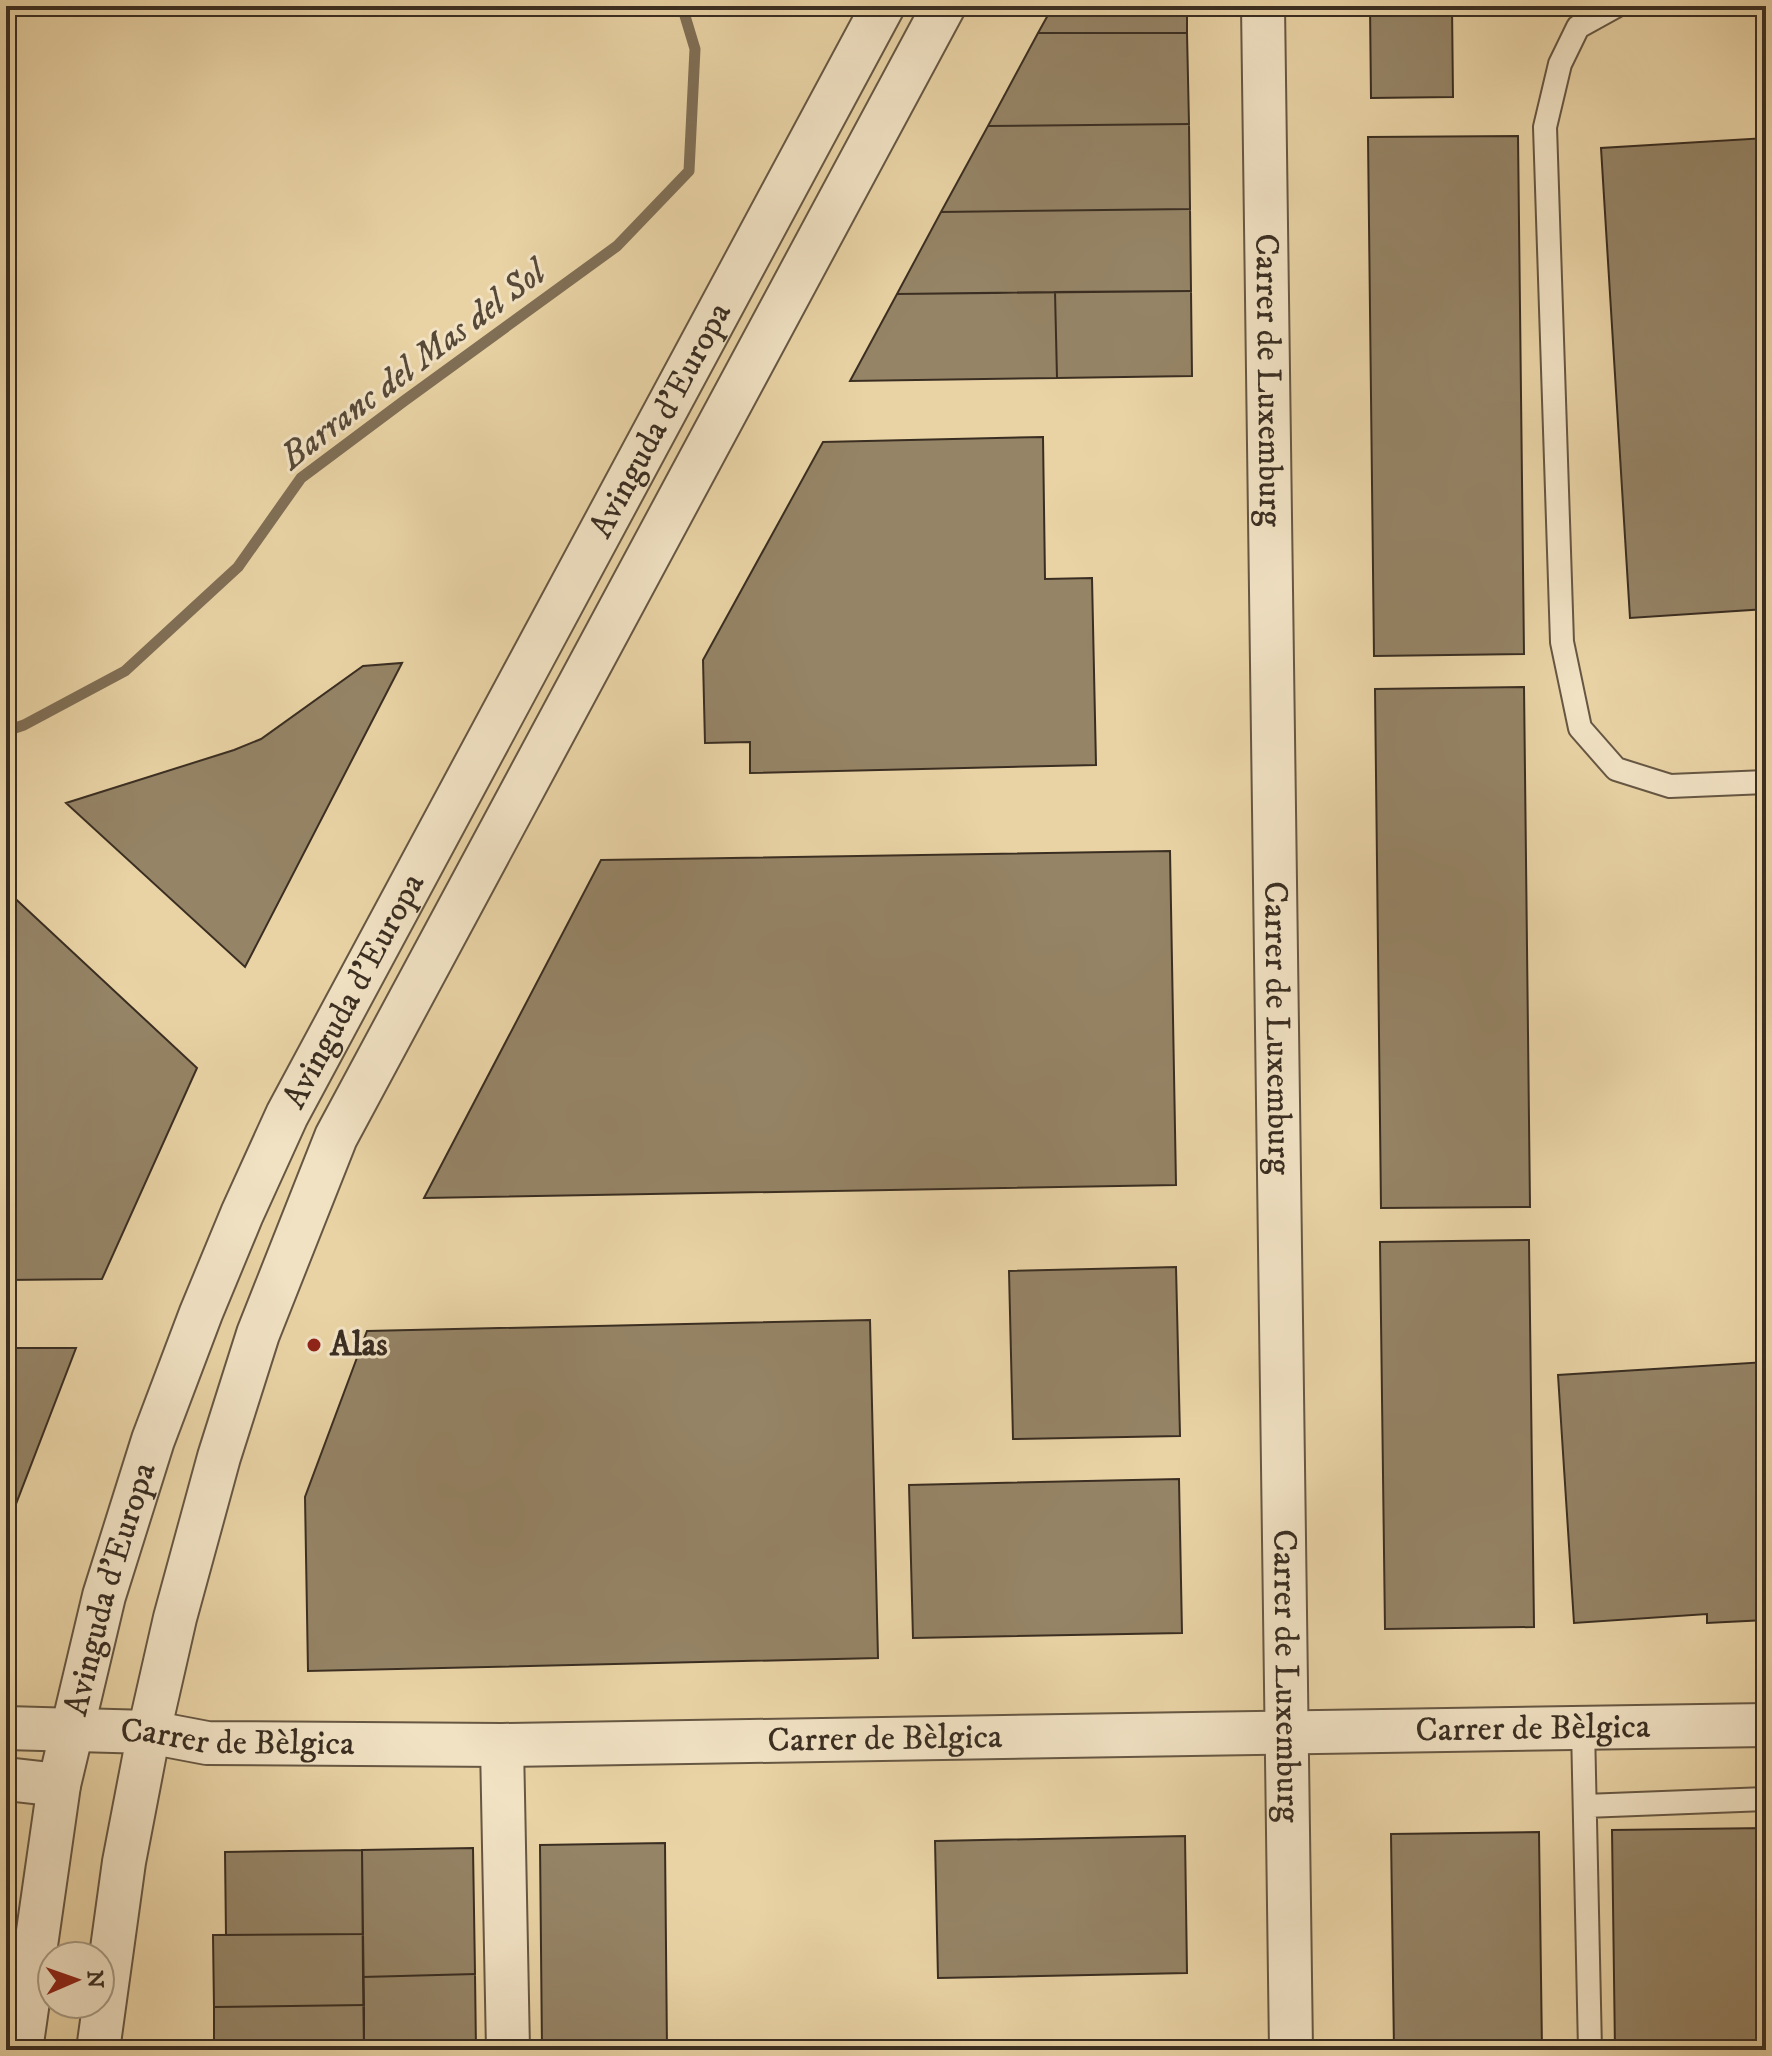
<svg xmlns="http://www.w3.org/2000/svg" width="1772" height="2056" viewBox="0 0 1772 2056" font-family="'IM FELL DW Pica',serif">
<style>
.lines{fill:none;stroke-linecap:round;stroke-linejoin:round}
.stream{stroke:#806f56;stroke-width:11}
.building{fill:#958466;stroke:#3a2e22;stroke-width:2}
.lane-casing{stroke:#665743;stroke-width:26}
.street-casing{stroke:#665743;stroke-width:46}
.lane{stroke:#f1e2c4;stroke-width:22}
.street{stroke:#f1e2c4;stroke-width:42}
.poi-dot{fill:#8f2418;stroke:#f1e2c4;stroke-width:3}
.labels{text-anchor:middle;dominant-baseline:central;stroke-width:6;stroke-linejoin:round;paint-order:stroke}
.street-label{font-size:34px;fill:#3a2e22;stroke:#f1e2c4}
.poi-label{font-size:34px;font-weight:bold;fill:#3a2e22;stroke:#f1e2c4;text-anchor:start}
.water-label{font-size:36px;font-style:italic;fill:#574938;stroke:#f1e2c4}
</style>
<rect width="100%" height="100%" fill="#e9d3a5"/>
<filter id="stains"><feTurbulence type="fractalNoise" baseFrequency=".0025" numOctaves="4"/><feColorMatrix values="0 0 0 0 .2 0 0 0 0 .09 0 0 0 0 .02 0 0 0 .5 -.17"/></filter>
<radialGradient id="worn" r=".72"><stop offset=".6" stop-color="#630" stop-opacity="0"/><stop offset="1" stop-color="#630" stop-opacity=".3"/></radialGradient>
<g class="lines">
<path class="stream" d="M 6,731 L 24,725 L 125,671 L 238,567 L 301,478 L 404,401 L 617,246 L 689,171 L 695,49 L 682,6"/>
</g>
<path class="building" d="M 1053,6 L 1187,6 L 1187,33 L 1038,33 Z
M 1370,6 L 1452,6 L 1453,97 L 1371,98 Z
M 1038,33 L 1187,33 L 1189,124 L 988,126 Z
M 1189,124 L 1190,209 L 941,212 L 988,126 Z
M 1518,136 L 1524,654 L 1374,656 L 1368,137 Z
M 1766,138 L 1766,609 L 1630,618 L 1601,148 Z
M 1190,209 L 1191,291 L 897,294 L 941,212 Z
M 1191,291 L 1192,376 L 1057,378 L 1055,292 Z
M 1055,292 L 1057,378 L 850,381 L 897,294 Z
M 1043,437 L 1045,579 L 1092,578 L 1096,765 L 750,773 L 750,742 L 705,743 L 703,660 L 823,442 Z
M 402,663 L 245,967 L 66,803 L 234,750 L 261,739 L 363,666 Z
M 1524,687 L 1530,1207 L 1381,1208 L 1375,689 Z
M 1170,851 L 1176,1185 L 424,1198 L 601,860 Z
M 6,890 L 197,1068 L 102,1279 L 6,1280 Z
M 1529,1240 L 1534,1627 L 1385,1629 L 1380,1242 Z
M 1176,1267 L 1180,1436 L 1013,1439 L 1009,1271 Z
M 870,1320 L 878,1658 L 308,1671 L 305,1497 L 367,1331 Z
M 6,1348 L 76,1348 L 6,1530 Z
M 1766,1362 L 1766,1620 L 1707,1623 L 1707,1614 L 1574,1623 L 1558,1375 Z
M 1179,1479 L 1182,1633 L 913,1638 L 909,1485 Z
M 1766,1828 L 1766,2050 L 1615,2050 L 1612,1830 Z
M 1539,1832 L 1542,2050 L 1394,2050 L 1391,1834 Z
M 1185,1836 L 1187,1973 L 938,1978 L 935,1841 Z
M 665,1843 L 667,2050 L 542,2050 L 540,1845 Z
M 473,1848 L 475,1974 L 363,1977 L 362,1850 Z
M 362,1850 L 363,1934 L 226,1935 L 225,1852 Z
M 363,1934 L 364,2005 L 214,2007 L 213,1935 Z
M 475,1974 L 476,2050 L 364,2050 L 363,1977 Z
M 364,2005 L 364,2050 L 214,2050 L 214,2007 Z"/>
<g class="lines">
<g class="lane-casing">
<path id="lane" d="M 1616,6 L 1578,27 L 1560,64 L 1545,127 L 1562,642 L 1580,728 L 1616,769 L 1670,786 L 1766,782
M 1583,1728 L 1590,2050
M 1585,1806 L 1766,1799"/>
</g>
<g class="street-casing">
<g id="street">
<path id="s1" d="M 1263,6 L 1291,2050"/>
<path id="s2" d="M 6,1728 L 149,1732 L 207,1743 L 502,1745 L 1766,1725"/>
<path d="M 502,1745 L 508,2050"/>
<path d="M 6,1779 L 59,1785"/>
<path id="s3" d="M 21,2050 L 59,1785 L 104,1596 L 153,1440 L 201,1313 L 242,1214 L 287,1115 L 883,6"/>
<path d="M 98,2050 L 124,1862 L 149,1732 L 175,1618 L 219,1457 L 258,1334 L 336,1137 L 944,6"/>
</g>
</g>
<use href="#lane" class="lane"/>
<use href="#street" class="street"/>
</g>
<circle class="poi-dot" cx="314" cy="1345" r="8"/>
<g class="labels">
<g class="street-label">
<text stroke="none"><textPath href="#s1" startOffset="374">Carrer de Luxemburg</textPath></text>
<text stroke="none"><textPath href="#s3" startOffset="1766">Avinguda d'Europa</textPath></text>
<text stroke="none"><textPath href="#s3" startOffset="1118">Avinguda d'Europa</textPath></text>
<text stroke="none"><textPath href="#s1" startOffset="1022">Carrer de Luxemburg</textPath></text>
<text stroke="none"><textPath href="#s3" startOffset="470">Avinguda d'Europa</textPath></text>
<text stroke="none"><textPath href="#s1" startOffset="1670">Carrer de Luxemburg</textPath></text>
<text stroke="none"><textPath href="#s2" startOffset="1528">Carrer de Bèlgica</textPath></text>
<text stroke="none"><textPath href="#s2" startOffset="232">Carrer de Bèlgica</textPath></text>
<text stroke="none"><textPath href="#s2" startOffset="880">Carrer de Bèlgica</textPath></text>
</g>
<g class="poi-label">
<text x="330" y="1345">Alas</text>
</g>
<g class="water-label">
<text transform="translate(413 365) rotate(-37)">Barranc del Mas del Sol</text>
</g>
</g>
<rect width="1772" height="2056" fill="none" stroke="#e9d3a5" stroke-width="32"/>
<rect x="8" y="8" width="1756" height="2040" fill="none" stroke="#3a2e22" stroke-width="4"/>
<rect x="16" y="16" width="1740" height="2024" fill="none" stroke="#3a2e22" stroke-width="2"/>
<g transform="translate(76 1980) rotate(88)"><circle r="38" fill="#f1e2c4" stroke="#a89a83" stroke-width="2"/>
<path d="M0-6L14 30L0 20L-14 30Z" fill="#8f2418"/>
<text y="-12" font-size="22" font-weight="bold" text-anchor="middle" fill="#3a2e22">N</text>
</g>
<rect width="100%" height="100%" filter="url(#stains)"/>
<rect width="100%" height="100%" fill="url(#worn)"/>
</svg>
